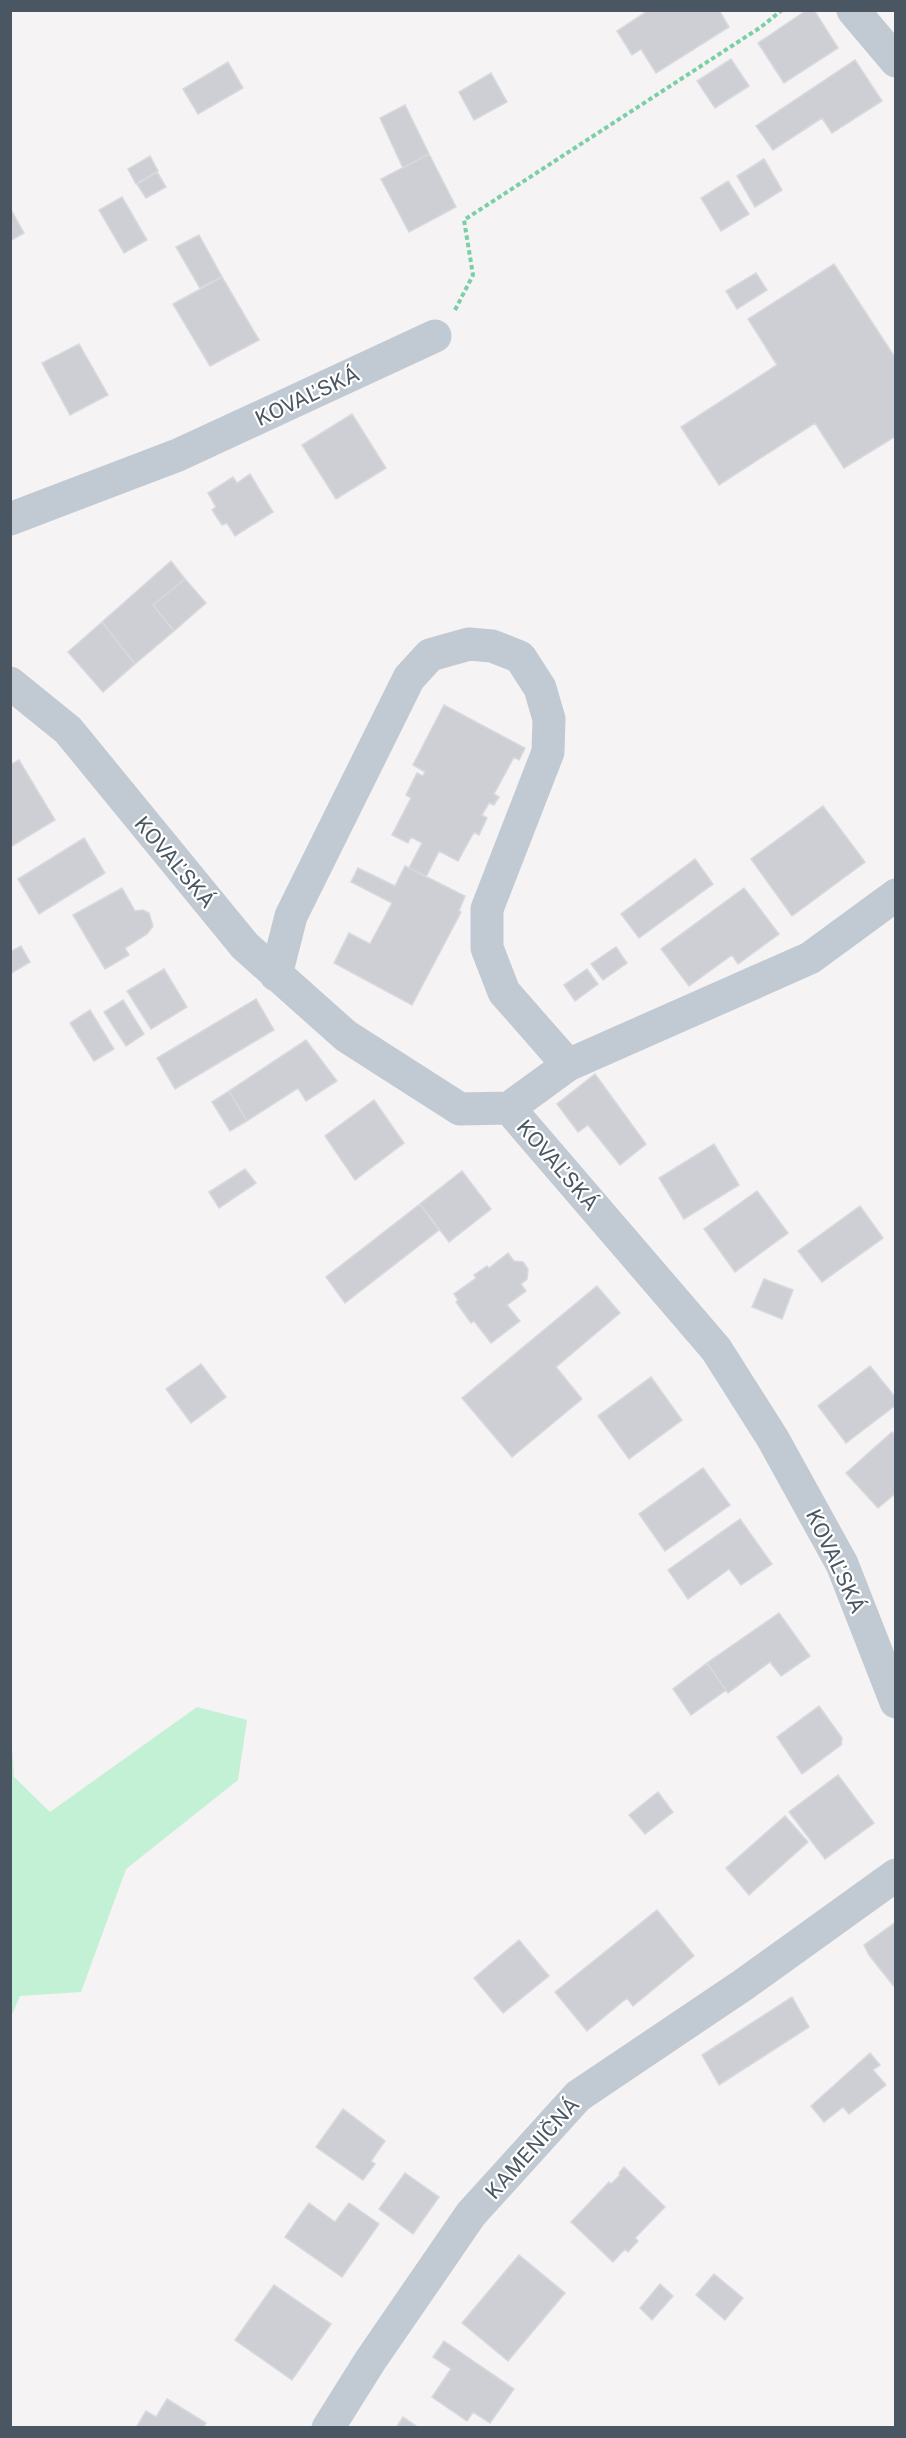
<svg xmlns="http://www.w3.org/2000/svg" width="906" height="2438" viewBox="0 0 906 2438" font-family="'Public Sans',sans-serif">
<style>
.green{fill:#c3f1d5}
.building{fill:#cdcfd5;stroke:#d7d9de;stroke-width:1.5}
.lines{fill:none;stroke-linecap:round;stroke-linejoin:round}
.path{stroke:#7ad0a6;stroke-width:4;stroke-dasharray:4.5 3;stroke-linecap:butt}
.minor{stroke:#c1cad2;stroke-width:33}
.labels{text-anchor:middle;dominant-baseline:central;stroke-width:4.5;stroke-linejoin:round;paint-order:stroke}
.street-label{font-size:21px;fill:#4a5661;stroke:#fff}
</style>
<rect width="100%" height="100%" fill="#f5f3f3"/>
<path class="green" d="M 197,1707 L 247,1720 L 238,1780 L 126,1869 L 81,1992 L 20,1996 L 11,2017 L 11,1731 L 14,1777 L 50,1812 Z"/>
<path class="building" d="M 649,10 L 719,10 L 729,27 L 656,73 L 641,49 L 632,55 L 617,31 Z
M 807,10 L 814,10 L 838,48 L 784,83 L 758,43 Z
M 731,59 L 749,86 L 715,108 L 697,81 Z
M 855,60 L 882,101 L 832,133 L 822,118 L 773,150 L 756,126 Z
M 228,62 L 243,88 L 198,114 L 183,89 Z
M 491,73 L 507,102 L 474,120 L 459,92 Z
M 405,105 L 429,154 L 403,168 L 380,118 Z
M 429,154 L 456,207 L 409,232 L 381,179 Z
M 150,156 L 158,171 L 136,184 L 128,169 Z
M 764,159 L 782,190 L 755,207 L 737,176 Z
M 157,172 L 166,187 L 146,198 L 137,184 Z
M 728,181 L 749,214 L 721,231 L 701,198 Z
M 122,197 L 147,240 L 124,253 L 99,210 Z
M 10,208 L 24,233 L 10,241 Z
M 199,235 L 222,277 L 200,288 L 176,247 Z
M 834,264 L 896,359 L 896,436 L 844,468 L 815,423 L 719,485 L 681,427 L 777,365 L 748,319 Z
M 756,273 L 767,290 L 737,309 L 726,291 Z
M 222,277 L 259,340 L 210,366 L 173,304 Z
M 79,344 L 108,395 L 70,415 L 42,363 Z
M 352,414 L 386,468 L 336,499 L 302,445 Z
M 250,474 L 273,512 L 235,536 L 227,523 L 222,525 L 212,510 L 216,507 L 208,493 L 233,477 L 237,483 Z
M 171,561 L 185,579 L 153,605 L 174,631 L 135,664 L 102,622 Z
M 185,579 L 206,603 L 174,631 L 153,605 Z
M 102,622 L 135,664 L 103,692 L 68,652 Z
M 444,705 L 525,748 L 519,760 L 514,757 L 494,794 L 499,797 L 494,805 L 489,803 L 482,815 L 487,818 L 479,835 L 474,832 L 458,861 L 439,851 L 426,877 L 409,868 L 422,843 L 411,837 L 408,843 L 392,835 L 411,798 L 406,795 L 417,773 L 423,776 L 425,772 L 413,765 Z
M 19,760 L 55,820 L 12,846 L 10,843 L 10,765 Z
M 823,806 L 865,862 L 792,916 L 751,859 Z
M 84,838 L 105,873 L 39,914 L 18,879 Z
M 695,859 L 713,884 L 639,938 L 621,914 Z
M 405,866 L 465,896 L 459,911 L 461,912 L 412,1005 L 334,963 L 349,933 L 370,944 L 392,903 L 351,882 L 358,868 L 395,886 Z
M 122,888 L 135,911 L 143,910 L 149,913 L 153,926 L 147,934 L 125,948 L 129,955 L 105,969 L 73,915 Z
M 744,888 L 779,934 L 738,964 L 732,955 L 689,986 L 661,949 Z
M 21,946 L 30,962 L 10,974 L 10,952 Z
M 616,947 L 627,963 L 603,980 L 591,964 Z
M 164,969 L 187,1007 L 151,1029 L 127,991 Z
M 587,969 L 598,984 L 575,1001 L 564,985 Z
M 256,999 L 274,1030 L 175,1089 L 157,1058 Z
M 123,1000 L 144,1034 L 126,1046 L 104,1012 Z
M 90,1010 L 114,1049 L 94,1061 L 70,1023 Z
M 306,1040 L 337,1081 L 306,1101 L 298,1088 L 247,1121 L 229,1091 Z
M 595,1074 L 646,1144 L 620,1165 L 588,1125 L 578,1132 L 557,1104 Z
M 229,1091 L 247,1121 L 230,1131 L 212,1102 Z
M 374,1100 L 404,1143 L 355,1180 L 325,1136 Z
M 714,1144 L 739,1185 L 684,1219 L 659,1178 Z
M 245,1169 L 256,1183 L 219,1208 L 209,1192 Z
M 462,1171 L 491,1209 L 449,1242 L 420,1204 Z
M 757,1191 L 788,1233 L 735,1272 L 704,1229 Z
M 420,1204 L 439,1230 L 345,1303 L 326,1277 Z
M 860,1206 L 883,1238 L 822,1282 L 798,1251 Z
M 508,1253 L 514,1261 L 523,1262 L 528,1269 L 527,1279 L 521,1284 L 526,1291 L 507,1305 L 520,1321 L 491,1343 L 474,1321 L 471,1323 L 456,1302 L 458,1300 L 454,1294 L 476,1278 L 474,1275 L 487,1266 L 489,1268 Z
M 764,1279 L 793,1290 L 782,1319 L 752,1307 Z
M 597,1286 L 620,1313 L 556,1367 L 582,1399 L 512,1457 L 462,1398 Z
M 201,1364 L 226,1397 L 191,1423 L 166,1389 Z
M 870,1366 L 896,1398 L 896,1405 L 846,1443 L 818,1406 Z
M 651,1377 L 682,1420 L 629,1459 L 598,1416 Z
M 892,1432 L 896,1436 L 896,1493 L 878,1508 L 846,1473 Z
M 703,1468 L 730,1505 L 665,1551 L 639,1514 Z
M 740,1519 L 772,1564 L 741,1585 L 729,1569 L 688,1599 L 668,1570 Z
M 779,1613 L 810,1656 L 781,1676 L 770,1662 L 728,1693 L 707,1663 Z
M 707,1663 L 726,1690 L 691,1715 L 673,1689 Z
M 819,1706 L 842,1738 L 841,1745 L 802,1774 L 777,1737 Z
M 838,1775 L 874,1823 L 825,1859 L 789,1812 Z
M 658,1792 L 673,1812 L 645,1834 L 629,1815 Z
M 785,1816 L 808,1842 L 749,1895 L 726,1868 Z
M 657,1910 L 694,1956 L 633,2006 L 627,1998 L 587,2031 L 555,1992 Z
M 896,1922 L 896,1989 L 869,1955 L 864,1945 Z
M 519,1940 L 549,1976 L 503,2013 L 474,1978 Z
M 792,1997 L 809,2027 L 719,2085 L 702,2055 Z
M 870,2053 L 880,2065 L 873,2070 L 886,2085 L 849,2114 L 843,2107 L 824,2122 L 811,2106 Z
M 343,2109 L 385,2141 L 371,2161 L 375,2164 L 363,2180 L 316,2147 Z
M 624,2167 L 665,2207 L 635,2238 L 638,2241 L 628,2252 L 625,2249 L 613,2262 L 571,2222 L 609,2182 L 611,2184 L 620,2175 L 619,2173 Z
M 405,2173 L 439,2197 L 413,2234 L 379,2209 Z
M 309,2203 L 335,2222 L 349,2203 L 379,2224 L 342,2277 L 285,2237 Z
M 519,2255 L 565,2293 L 508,2361 L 462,2323 Z
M 714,2274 L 743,2298 L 725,2320 L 696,2295 Z
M 660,2284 L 673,2296 L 652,2320 L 640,2308 Z
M 274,2285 L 331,2324 L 292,2380 L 235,2340 Z
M 444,2341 L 514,2389 L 490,2423 L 473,2412 L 467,2421 L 432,2397 L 451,2369 L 433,2357 Z
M 167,2399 L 206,2423 L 203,2428 L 136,2428 L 146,2411 L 156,2417 Z
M 403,2417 L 419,2428 L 396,2428 Z"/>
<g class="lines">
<path class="path" d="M 455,310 L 473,275 L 464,220 L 761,27 L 782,10"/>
<path class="minor" d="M 853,10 L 896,61
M 10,519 L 178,455 L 435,336
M 10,683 L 68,730 L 245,946 L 346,1036 L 460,1109 L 509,1108 L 716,1349 L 773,1439 L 842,1564 L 896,1702
M 276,975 L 291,916 L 409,678 L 430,655 L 469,644 L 492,646 L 520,657 L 540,688 L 549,719 L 548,752 L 487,909 L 487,948 L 504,992 L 568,1065
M 509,1108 L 568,1065 L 810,958 L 896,895
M 328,2428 L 370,2361 L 471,2214 L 578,2096 L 743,1985 L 896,1875"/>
</g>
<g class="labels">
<g class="street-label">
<text transform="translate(307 396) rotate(-25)">KOVAĽSKÁ</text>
<text transform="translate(175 862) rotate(50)">KOVAĽSKÁ</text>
<text transform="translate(558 1165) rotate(49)">KOVAĽSKÁ</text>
<text transform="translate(836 1561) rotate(65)">KOVAĽSKÁ</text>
<text transform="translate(532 2148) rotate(-48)">KAMENIČNÁ</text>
</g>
</g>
<rect width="906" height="2438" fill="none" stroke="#4a5661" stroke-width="24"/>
</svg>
